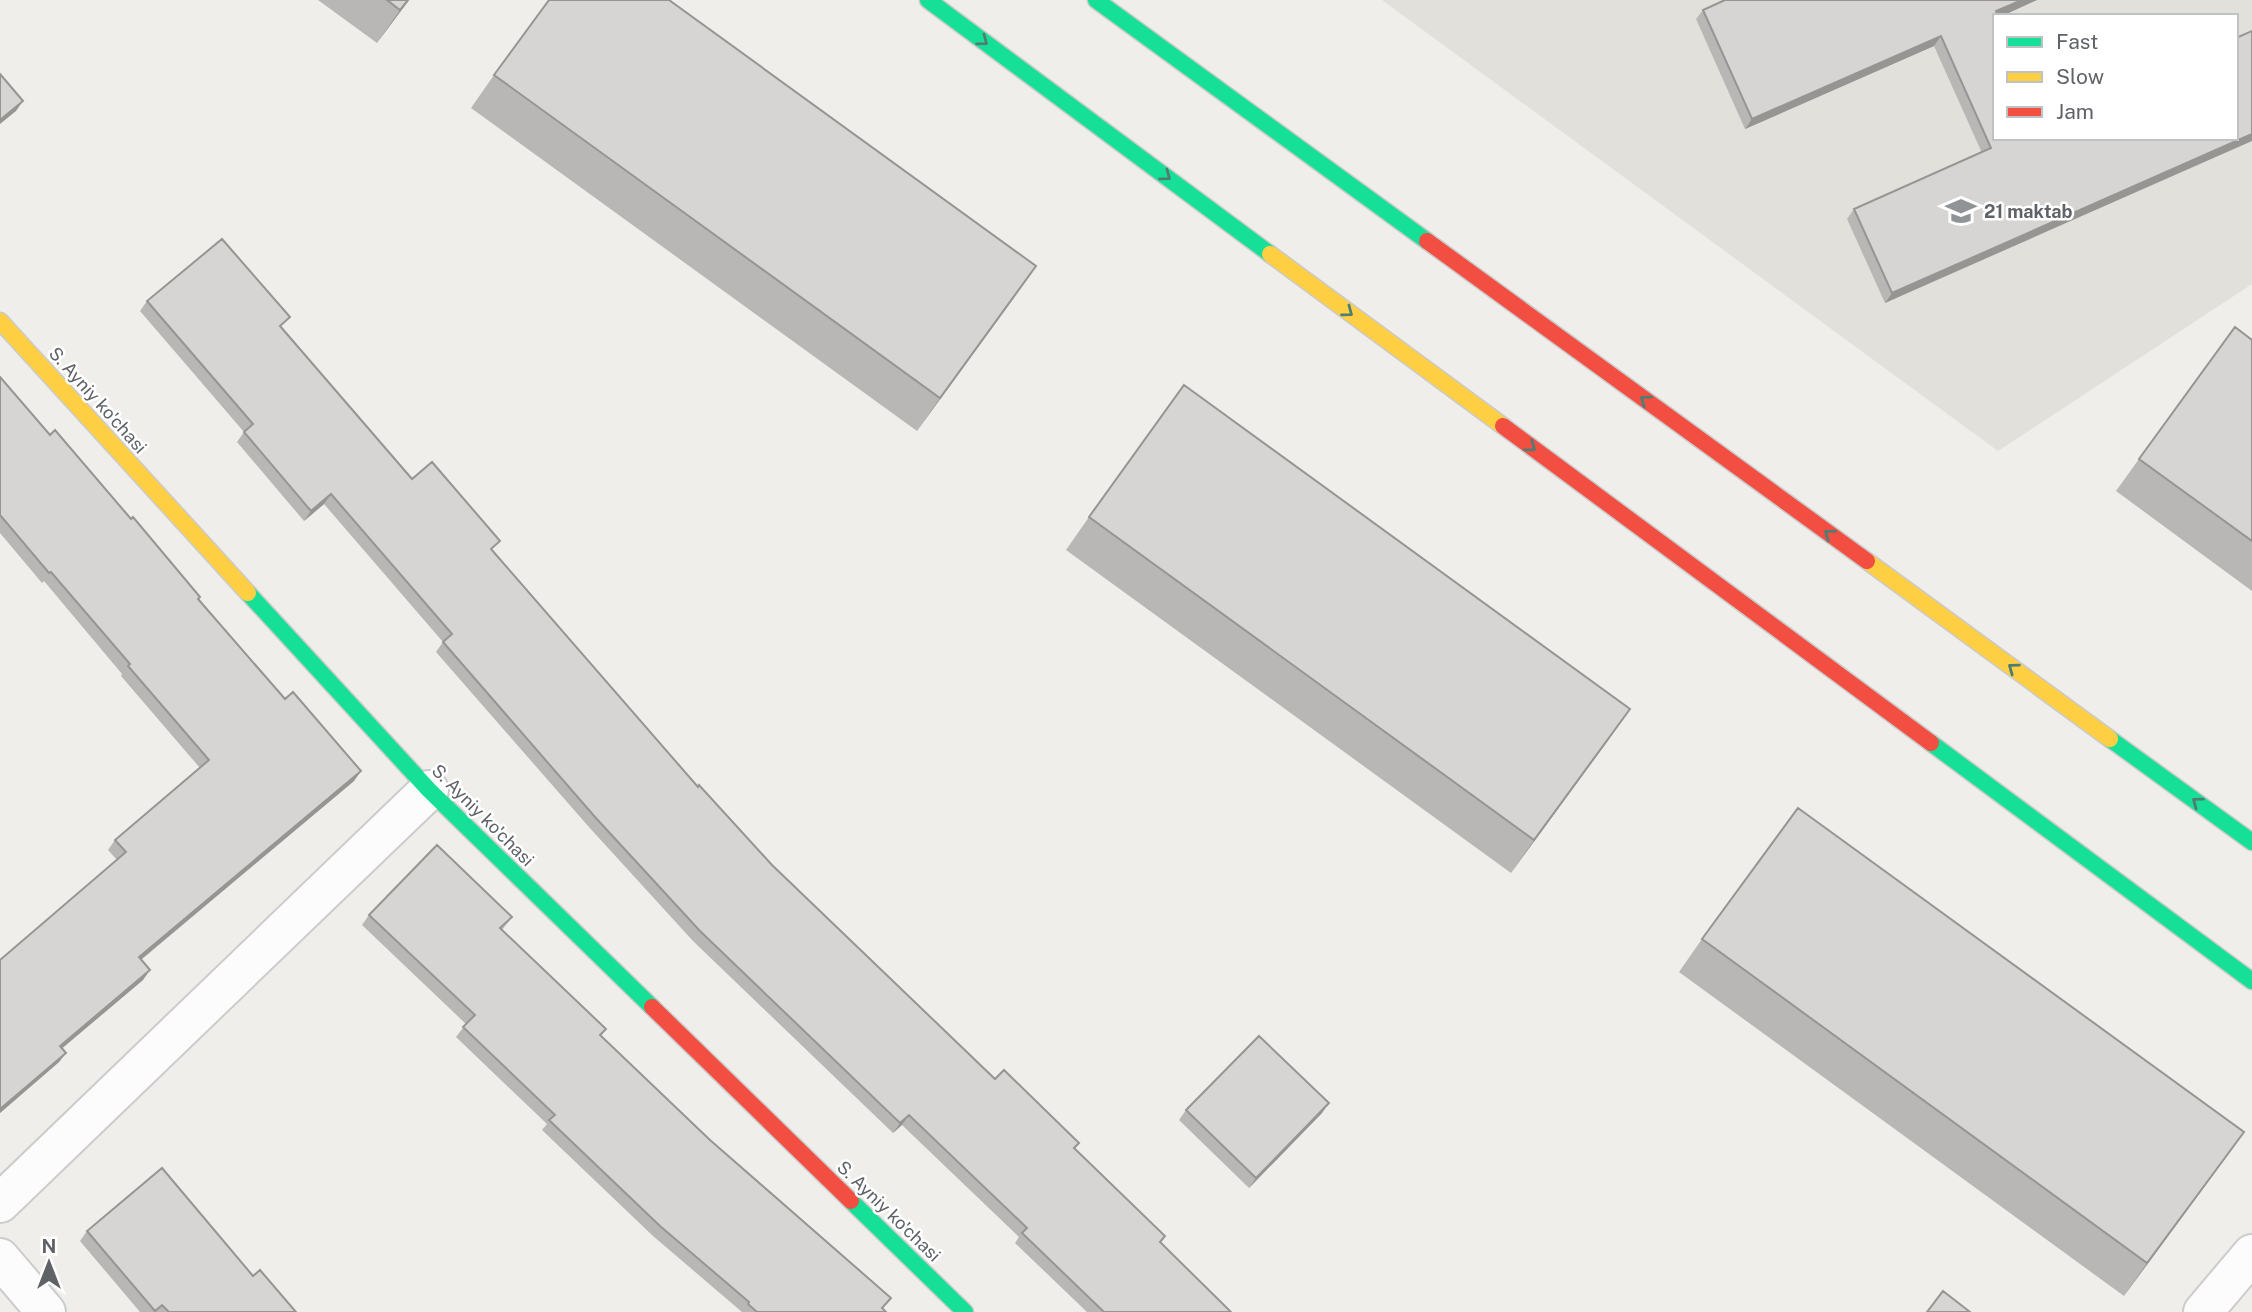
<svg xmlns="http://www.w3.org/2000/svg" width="2252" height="1312" viewBox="0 0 2252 1312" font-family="'Public Sans',sans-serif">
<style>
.education{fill:#e2e0da;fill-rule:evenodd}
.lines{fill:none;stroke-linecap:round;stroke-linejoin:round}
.street-casing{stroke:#cbcccc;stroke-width:42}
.fast-casing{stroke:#cacacb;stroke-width:19}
.slow-casing{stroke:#cacacb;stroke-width:19}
.jam-casing{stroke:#cacacb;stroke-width:19}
.street{stroke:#fdfcfc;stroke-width:38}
.fast{stroke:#16e098;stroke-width:16}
.slow{stroke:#ffcf43;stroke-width:16}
.jam{stroke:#f24e42;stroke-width:16}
.wall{fill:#b8b7b5}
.shaded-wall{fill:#969594}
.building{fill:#d6d5d3;stroke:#969594;stroke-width:2}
.oneway{stroke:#507c72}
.labels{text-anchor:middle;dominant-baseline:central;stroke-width:5;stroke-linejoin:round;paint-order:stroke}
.poi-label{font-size:18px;font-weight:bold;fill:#5f6368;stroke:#fff;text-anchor:start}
.street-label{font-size:18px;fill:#5f6368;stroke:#fff}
</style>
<rect width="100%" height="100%" fill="#efeeea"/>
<path class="education" d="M 1382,0 L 2252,0 L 2252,284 L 1998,451 ZM 1995,16 L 2236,16 L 2236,138 L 1995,138 Z"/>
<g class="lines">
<g class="street-casing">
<path id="street" d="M 0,1203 L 429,790
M 0,1258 L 46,1312
M 2203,1312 L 2252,1254"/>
</g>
<g class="fast-casing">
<path id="fast" d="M 928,0 L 1270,254
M 1096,0 L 1427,241
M 248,593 L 429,790 L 652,1007
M 2110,739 L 2252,842
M 1931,743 L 2252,981
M 851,1201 L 965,1312"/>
</g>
<g class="slow-casing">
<path id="slow" d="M 1270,254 L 1503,426
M 0,321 L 248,593
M 1867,561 L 2110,739"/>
</g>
<g class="jam-casing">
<path id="jam" d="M 1427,241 L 1867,561
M 1503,426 L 1931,743
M 652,1007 L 851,1201"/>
</g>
<use href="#street" class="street"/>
<use href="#fast" class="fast"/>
<use href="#slow" class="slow"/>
<use href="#jam" class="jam"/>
</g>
<path class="wall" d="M 318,0 L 409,0 L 377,43 Z
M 1725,0 L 2037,0 L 2002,16 L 1995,16 L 1995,138 L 2236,138 L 1885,303 L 1847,219 L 1854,209 L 1982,153 L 1934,46 L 1745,129 L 1696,19 L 1703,10 Z
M 494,75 L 1036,266 L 917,431 L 471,108 Z
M 147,301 L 412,479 L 493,551 L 698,787 L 772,865 L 995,1079 L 1079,1143 L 1075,1148 L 1161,1243 L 1231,1312 L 1087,1312 L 1015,1243 L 1019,1237 L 902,1125 L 893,1133 L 693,941 L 588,826 L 436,652 L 443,642 L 324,504 L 304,521 L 237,442 L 244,432 L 140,311 Z
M 2252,340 L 2252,591 L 2116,491 L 2139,459 Z
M 0,377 L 50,435 L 131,519 L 200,597 L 199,599 L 354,781 L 141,960 L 143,980 L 62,1048 L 66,1053 L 59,1062 L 0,1113 L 117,860 L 108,850 L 115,840 L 200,768 L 121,676 L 122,674 L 44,581 L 42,583 L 0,533 Z
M 1089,517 L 1630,709 L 1511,873 L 1066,550 Z
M 369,915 L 512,917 L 502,930 L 606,1029 L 601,1036 L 886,1312 L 742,1312 L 653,1236 L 542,1130 L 547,1124 L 456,1037 L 466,1024 L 362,925 Z
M 1702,939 L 2244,1132 L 2124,1296 L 1679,972 Z
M 1186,1110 L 1322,1113 L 1249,1188 L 1179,1120 Z
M 87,1231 L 253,1276 L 296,1312 L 140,1312 L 80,1241 Z"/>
<path class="shaded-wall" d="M 408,0 L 409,0 L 377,43 L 400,10 Z
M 2022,0 L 2037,0 L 2002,16 L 1995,16 L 1996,11 Z
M 1941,36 L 1934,46 L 1745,129 L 1752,119 Z
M 23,101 L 16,111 L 0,124 L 0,120 Z
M 2252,134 L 2252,141 L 1885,303 L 1892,293 Z
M 1036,266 L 1013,299 L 917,431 L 940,398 Z
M 331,494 L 324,504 L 304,521 L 311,511 Z
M 1630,709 L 1607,742 L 1511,873 L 1534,840 Z
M 361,771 L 354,781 L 132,967 L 139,957 Z
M 150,970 L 143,980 L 53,1056 L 60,1046 Z
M 66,1053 L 59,1062 L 0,1113 L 0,1109 Z
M 1329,1103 L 1322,1113 L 1249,1188 L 1256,1178 Z
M 909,1115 L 902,1125 L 893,1133 L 900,1123 Z
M 2244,1132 L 2221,1164 L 2124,1296 L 2147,1263 Z"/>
<path class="building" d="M 387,0 L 408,0 L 400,10 Z
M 549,0 L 669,0 L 1036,266 L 940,398 L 494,75 Z
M 1725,0 L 2022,0 L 1996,11 L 1998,16 L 1995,16 L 1995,138 L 2236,138 L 2236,38 L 2252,31 L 2252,134 L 1892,293 L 1854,209 L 1991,148 L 1941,36 L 1752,119 L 1703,10 Z
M 0,74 L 23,101 L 0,120 Z
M 222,239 L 290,317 L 280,326 L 412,479 L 432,462 L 500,541 L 491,549 L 698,787 L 699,785 L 772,865 L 995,1079 L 1004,1070 L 1079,1143 L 1074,1148 L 1165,1236 L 1160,1242 L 1231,1312 L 1104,1312 L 1022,1233 L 1027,1228 L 909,1115 L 900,1123 L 700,931 L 595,817 L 443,642 L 452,634 L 331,494 L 311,511 L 244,432 L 253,424 L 147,301 Z
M 2235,327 L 2252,340 L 2252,541 L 2139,459 Z
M 0,377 L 50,435 L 55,430 L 131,519 L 133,517 L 200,597 L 198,599 L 285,699 L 293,692 L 361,771 L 139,957 L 150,970 L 60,1046 L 66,1053 L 0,1109 L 0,960 L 126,852 L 115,840 L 209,760 L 128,666 L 130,664 L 51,572 L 49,573 L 0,515 Z
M 1184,385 L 1630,709 L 1534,840 L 1089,517 Z
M 1798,808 L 2244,1132 L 2147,1263 L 1702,939 Z
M 437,845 L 512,917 L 500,928 L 606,1029 L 600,1035 L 710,1140 L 891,1298 L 882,1308 L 886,1312 L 757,1312 L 748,1304 L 749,1302 L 660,1226 L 549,1120 L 555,1115 L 463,1027 L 475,1015 L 369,915 Z
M 1259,1036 L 1329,1103 L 1256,1178 L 1186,1110 Z
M 162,1168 L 253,1276 L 260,1270 L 296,1312 L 169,1312 L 162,1305 L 155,1311 L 87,1231 Z
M 1943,1291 L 1970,1312 L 1927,1312 Z"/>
<defs><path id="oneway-chevron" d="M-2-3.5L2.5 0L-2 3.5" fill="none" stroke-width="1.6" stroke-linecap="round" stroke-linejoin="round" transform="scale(1.75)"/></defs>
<g class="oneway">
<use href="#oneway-chevron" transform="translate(983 41) rotate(37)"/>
<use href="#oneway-chevron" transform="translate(1166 176) rotate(37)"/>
<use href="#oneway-chevron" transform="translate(1348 312) rotate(37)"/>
<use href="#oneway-chevron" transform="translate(1645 400) rotate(-144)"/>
<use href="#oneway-chevron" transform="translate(1531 447) rotate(37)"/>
<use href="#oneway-chevron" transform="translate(1829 534) rotate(-144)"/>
<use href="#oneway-chevron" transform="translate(2013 668) rotate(-144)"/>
<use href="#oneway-chevron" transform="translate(2197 802) rotate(-144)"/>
</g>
<defs>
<g id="school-bare" transform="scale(2.415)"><path d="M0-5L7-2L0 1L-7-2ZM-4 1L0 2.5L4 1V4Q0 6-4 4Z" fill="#919496" stroke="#fff" stroke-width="2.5" paint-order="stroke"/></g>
</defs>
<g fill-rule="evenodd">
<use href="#school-bare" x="1961" y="211"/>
</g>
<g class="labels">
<g class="poi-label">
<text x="1984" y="211">21 maktab</text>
</g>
<g class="street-label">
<text transform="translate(98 400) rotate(48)">S. Ayniy ko'chasi</text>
<text transform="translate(483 815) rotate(45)">S. Ayniy ko'chasi</text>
<text transform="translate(889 1211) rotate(44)">S. Ayniy ko'chasi</text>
</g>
</g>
<rect x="1993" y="14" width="245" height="126" fill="#ffffff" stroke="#bfc1c3" stroke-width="2"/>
<rect x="2007" y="37" width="35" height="10" fill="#16e098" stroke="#bfc1c3" stroke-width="2"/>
<text x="2056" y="49" font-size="21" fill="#5f6368">Fast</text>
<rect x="2007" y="72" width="35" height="10" fill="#ffcf43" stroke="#bfc1c3" stroke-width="2"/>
<text x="2056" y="84" font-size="21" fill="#5f6368">Slow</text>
<rect x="2007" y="107" width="35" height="10" fill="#f24e42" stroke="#bfc1c3" stroke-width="2"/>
<text x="2056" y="119" font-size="21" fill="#5f6368">Jam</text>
<g transform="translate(49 1263)" stroke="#ffffff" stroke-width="5" paint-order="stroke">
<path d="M0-5L12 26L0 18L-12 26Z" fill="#5f6368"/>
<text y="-10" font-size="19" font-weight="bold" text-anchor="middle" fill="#5f6368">N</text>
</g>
</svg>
